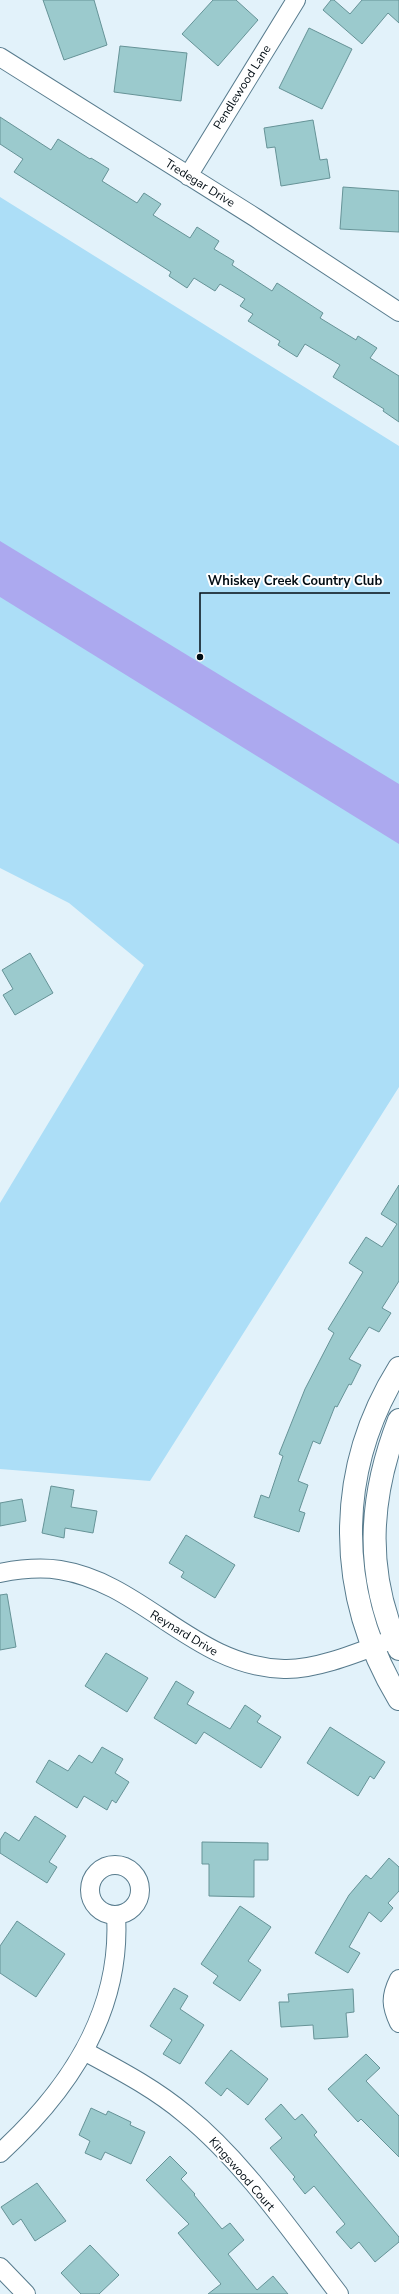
<svg xmlns="http://www.w3.org/2000/svg" width="399" height="2294" viewBox="0 0 399 2294" font-family="'Nunito Sans',sans-serif">
<style>
.green{fill:#acdef7}
.water{fill:#aca9ef}
.building{fill:#9bcacd;stroke:#669397}
.lines{fill:none;stroke-linecap:round;stroke-linejoin:round}
.street-casing{stroke:#577b8d;stroke-width:20}
.secondary-casing{stroke:#577b8d;stroke-width:24}
.street{stroke:#fff;stroke-width:18}
.secondary{stroke:#fff;stroke-width:22}
.labels{text-anchor:middle;dominant-baseline:central;stroke-width:4;stroke-linejoin:round;paint-order:stroke}
.street-label{font-size:12px;fill:#020d14;stroke:#fff}
.leader{fill:none;stroke:#020d14;stroke-width:1.5}
.callout-dot{fill:#020d14;stroke:#fff;stroke-width:1.5}
.callout-label{font-size:13px;text-anchor:middle;font-weight:bold;fill:#020d14;stroke:#fff;stroke-width:4;stroke-linejoin:round;paint-order:stroke}
</style>
<rect width="100%" height="100%" fill="#e2f2fa"/>
<path class="green" d="M 0,197 L 399,446 L 399,1087 L 150,1481 L 0,1469 L 0,1203 L 144,965 L 69,903 L 0,868 Z"/>
<path class="water" d="M 0,541 L 399,784 L 399,844 L 0,597 Z"/>
<path class="building" d="M 43,0 L 94,0 L 107,45 L 64,60 Z
M 213,0 L 236,0 L 258,20 L 218,66 L 182,34 Z
M 331,0 L 334,0 L 350,14 L 362,0 L 399,0 L 399,23 L 388,13 L 362,44 L 323,10 Z
M 309,28 L 352,49 L 322,109 L 279,88 Z
M 120,46 L 187,53 L 181,101 L 114,92 Z
M 0,117 L 51,150 L 58,139 L 90,159 L 91,158 L 109,169 L 102,181 L 137,203 L 144,193 L 161,204 L 153,215 L 190,238 L 197,227 L 219,241 L 214,249 L 234,261 L 232,265 L 272,291 L 277,283 L 323,313 L 320,318 L 356,340 L 358,336 L 377,348 L 370,358 L 399,376 L 399,422 L 383,411 L 384,409 L 333,377 L 340,365 L 305,344 L 297,357 L 278,345 L 280,341 L 248,321 L 253,314 L 240,306 L 245,299 L 220,284 L 215,291 L 194,278 L 187,288 L 169,276 L 171,272 L 14,172 L 23,159 L 0,144 Z
M 313,120 L 320,160 L 327,159 L 330,178 L 281,186 L 275,147 L 267,148 L 264,128 Z
M 343,187 L 399,191 L 399,232 L 340,229 Z
M 30,953 L 53,993 L 15,1015 L 3,995 L 13,989 L 2,970 Z
M 399,1185 L 399,1281 L 382,1308 L 391,1313 L 379,1332 L 369,1327 L 349,1359 L 361,1365 L 351,1385 L 349,1384 L 337,1407 L 335,1406 L 320,1444 L 313,1441 L 298,1481 L 308,1485 L 299,1511 L 305,1513 L 299,1532 L 254,1517 L 261,1495 L 269,1498 L 283,1456 L 279,1454 L 305,1389 L 334,1333 L 328,1329 L 363,1272 L 349,1263 L 366,1237 L 382,1247 L 397,1224 L 381,1214 Z
M 51,1486 L 74,1490 L 71,1507 L 97,1511 L 93,1533 L 65,1528 L 64,1538 L 42,1533 Z
M 22,1499 L 26,1521 L 0,1526 L 0,1503 Z
M 186,1535 L 235,1565 L 215,1598 L 181,1577 L 184,1572 L 169,1563 Z
M 7,1594 L 16,1647 L 0,1650 L 0,1595 Z
M 106,1653 L 148,1678 L 127,1712 L 85,1686 Z
M 176,1681 L 194,1692 L 187,1704 L 230,1729 L 245,1705 L 261,1716 L 257,1722 L 281,1737 L 261,1768 L 204,1732 L 196,1744 L 154,1718 Z
M 330,1727 L 385,1762 L 374,1779 L 370,1776 L 358,1796 L 307,1763 Z
M 102,1747 L 123,1759 L 115,1773 L 129,1782 L 116,1803 L 112,1800 L 107,1810 L 84,1796 L 77,1808 L 36,1782 L 49,1760 L 68,1771 L 79,1755 L 92,1763 Z
M 35,1816 L 66,1836 L 49,1862 L 57,1867 L 47,1883 L 0,1853 L 0,1840 L 5,1832 L 19,1841 Z
M 202,1842 L 268,1843 L 268,1860 L 254,1860 L 254,1897 L 209,1896 L 209,1864 L 202,1864 Z
M 389,1858 L 399,1867 L 399,1891 L 388,1903 L 393,1908 L 381,1922 L 369,1912 L 349,1947 L 360,1953 L 348,1973 L 315,1953 L 349,1895 L 366,1875 L 371,1879 Z
M 240,1906 L 271,1927 L 248,1961 L 261,1970 L 240,2001 L 213,1983 L 218,1976 L 201,1964 Z
M 17,1921 L 65,1954 L 36,1997 L 0,1973 L 0,1946 Z
M 174,1988 L 188,1996 L 180,2009 L 204,2025 L 180,2064 L 163,2054 L 172,2040 L 150,2026 Z
M 353,1989 L 354,2012 L 346,2013 L 348,2037 L 314,2039 L 313,2025 L 281,2027 L 279,2002 L 289,2002 L 288,1994 Z
M 231,2050 L 268,2079 L 248,2105 L 227,2088 L 221,2096 L 205,2083 Z
M 366,2054 L 380,2068 L 366,2081 L 399,2116 L 399,2157 L 361,2119 L 358,2122 L 328,2089 Z
M 281,2104 L 295,2120 L 302,2114 L 317,2132 L 314,2135 L 399,2237 L 399,2242 L 375,2262 L 359,2242 L 351,2249 L 336,2232 L 345,2224 L 314,2186 L 305,2194 L 293,2179 L 295,2177 L 270,2148 L 282,2138 L 265,2119 Z
M 91,2108 L 106,2115 L 108,2111 L 131,2122 L 130,2125 L 145,2132 L 131,2164 L 105,2152 L 101,2160 L 85,2153 L 90,2141 L 79,2135 Z
M 170,2156 L 187,2173 L 181,2179 L 195,2194 L 194,2195 L 222,2229 L 230,2223 L 244,2240 L 228,2254 L 257,2290 L 273,2276 L 288,2294 L 208,2294 L 221,2284 L 178,2233 L 189,2224 L 146,2180 Z
M 37,2183 L 66,2221 L 35,2241 L 21,2219 L 13,2225 L 1,2207 Z
M 90,2245 L 119,2275 L 99,2294 L 81,2294 L 61,2273 Z"/>
<g class="lines">
<g class="street-casing">
<path id="street" d="M 0,57 L 256,218 L 399,312
M 188,176 L 296,0
M 0,1573 C 20,1569 40,1567 60,1570 C 143,1583 195,1667 284,1669 C 315,1670 357,1653 386,1642
M90 1890a25 25 0 1 1 50 0a25 25 0 1 1-50 0Z
M 399,1979 C 390,1997 391,2006 399,2023
M 84,2051 C 119,2070 154,2088 185,2114 C 245,2163 292,2233 339,2294
M 0,2153 C 69,2090 122,2012 116,1915
M 0,2267 L 26,2294"/>
</g>
<g class="secondary-casing">
<path id="secondary" d="M 399,1368 C 334,1472 336,1595 399,1699
M 399,1420 C 369,1497 364,1572 399,1649"/>
</g>
<use href="#street" class="street"/>
<use href="#secondary" class="secondary"/>
</g>
<g class="labels">
<g class="street-label">
<text transform="translate(242 87) rotate(-58)">Pendlewood Lane</text>
<text transform="translate(200 183) rotate(32)">Tredegar Drive</text>
<text transform="translate(184 1633) rotate(31)">Reynard Drive</text>
<text transform="translate(242 2174) rotate(49)">Kingswood Court</text>
</g>
</g>
<path class="leader" d="M200 657L200 593H390"/>
<circle class="callout-dot" cx="200" cy="657" r="4"/>
<g class="callout-label">
<text x="295" y="585">Whiskey Creek Country Club</text>
</g>
</svg>
